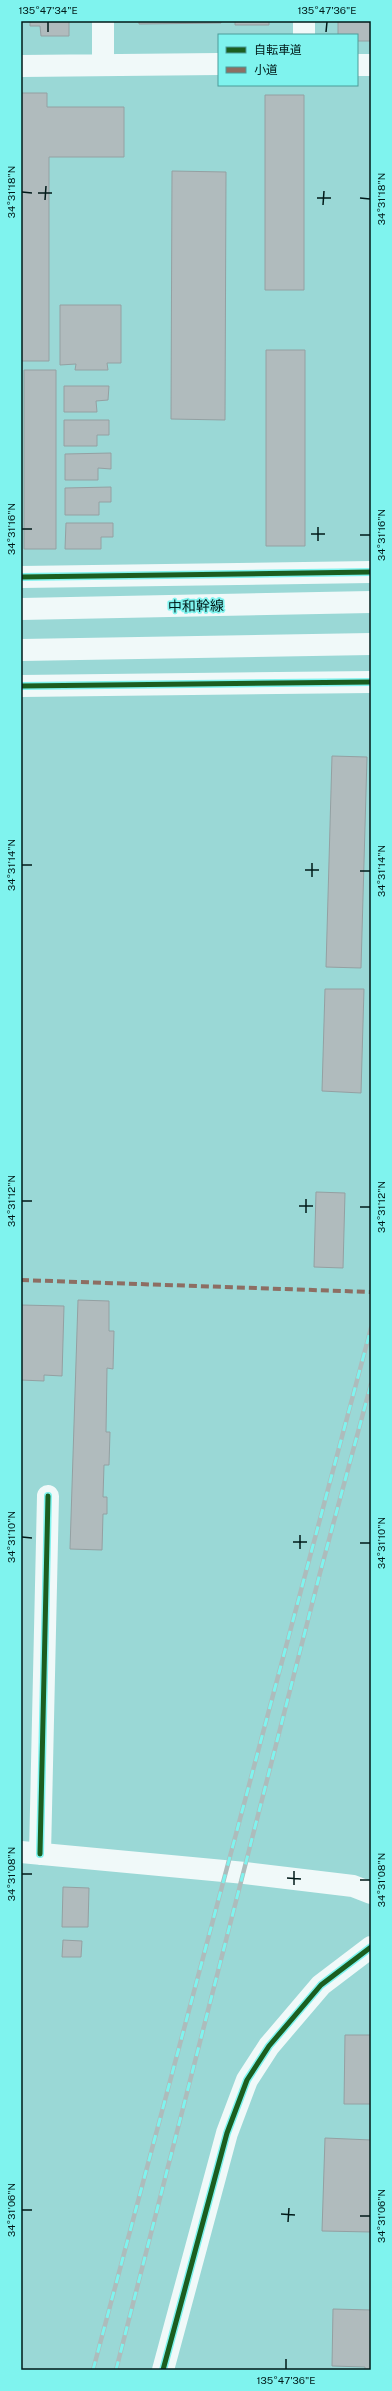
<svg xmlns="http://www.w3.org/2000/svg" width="392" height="2391" viewBox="0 0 392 2391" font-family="'Public Sans','Noto Sans JP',sans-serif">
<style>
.building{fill:#b0bbbd;stroke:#94a0a2}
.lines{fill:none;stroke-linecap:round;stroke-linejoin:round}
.street{stroke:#f0f9f9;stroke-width:22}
.secondary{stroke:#f0f9f9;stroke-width:22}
.rail-casing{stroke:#adbcbc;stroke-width:4.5}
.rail{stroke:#7ff3ee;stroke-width:3;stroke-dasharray:9;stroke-linecap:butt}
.quiet{stroke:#8d6e63;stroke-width:4;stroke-dasharray:8 4;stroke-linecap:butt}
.cycleway-casing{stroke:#7ff3ee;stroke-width:8}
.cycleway{stroke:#1b5e20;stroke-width:5}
.ticks{fill:none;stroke:#011a19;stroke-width:1.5}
.labels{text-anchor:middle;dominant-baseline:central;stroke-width:3.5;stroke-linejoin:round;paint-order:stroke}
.street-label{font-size:14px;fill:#011a19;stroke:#7ff3ee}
.neatline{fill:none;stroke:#011a19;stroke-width:1.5}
.ticks-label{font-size:10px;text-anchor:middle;fill:#011a19}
</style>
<rect width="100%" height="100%" fill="#9ad8d6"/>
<path class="building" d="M 30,21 L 69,21 L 69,36 L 41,36 L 40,26 L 30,26 Z
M 139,21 L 221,21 L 221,23 L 139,24 Z
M 235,21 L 269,21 L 269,25 L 235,25 Z
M 338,21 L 371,21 L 371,41 L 357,41 L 357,35 L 338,35 Z
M 21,93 L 47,93 L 47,107 L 124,107 L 124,157 L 49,157 L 49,361 L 21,361 Z
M 265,95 L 304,95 L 304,290 L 265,290 Z
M 172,171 L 226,172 L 225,420 L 171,419 Z
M 60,305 L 121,305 L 121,363 L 107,363 L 108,370 L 75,370 L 76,364 L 60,365 Z
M 266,350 L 305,350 L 305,546 L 266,546 Z
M 24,370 L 56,370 L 56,549 L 24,549 Z
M 64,386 L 109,386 L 108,400 L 96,401 L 97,412 L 64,412 Z
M 64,420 L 109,420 L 109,435 L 97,435 L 97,446 L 64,446 Z
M 111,453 L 111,469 L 98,468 L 98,480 L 65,480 L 65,454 Z
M 111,487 L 111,502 L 99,502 L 99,515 L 65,515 L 65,488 Z
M 66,523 L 113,523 L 113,537 L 101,537 L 101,549 L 65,549 Z
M 332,756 L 367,757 L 361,968 L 326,967 Z
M 325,989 L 364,989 L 361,1093 L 322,1091 Z
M 316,1192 L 345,1193 L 343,1268 L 314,1267 Z
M 78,1300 L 109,1301 L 109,1331 L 114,1331 L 113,1369 L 107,1368 L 106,1432 L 110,1432 L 109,1465 L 104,1465 L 103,1497 L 107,1497 L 107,1514 L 103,1514 L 102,1550 L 70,1549 Z
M 21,1305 L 64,1306 L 62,1376 L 44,1375 L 44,1381 L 21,1380 Z
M 63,1887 L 89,1888 L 88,1927 L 62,1927 Z
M 63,1940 L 82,1941 L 81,1957 L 62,1957 Z
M 345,2035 L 371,2035 L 371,2104 L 344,2104 Z
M 325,2138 L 371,2140 L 371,2232 L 322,2231 Z
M 333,2309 L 371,2310 L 371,2370 L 365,2370 L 365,2367 L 332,2366 Z"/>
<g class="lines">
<path class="street" d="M 304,35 L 304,21
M 103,64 L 103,21
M 357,65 L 371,65
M 21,66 L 219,64
M 21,577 L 371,572
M 21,686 L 371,682
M 21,1852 L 245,1873 L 353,1886 L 371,1893
M 40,1854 L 48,1496"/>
<path class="secondary" d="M 21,609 L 371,602
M 21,650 L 371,644
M 163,2370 L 227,2133 L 247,2080 L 269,2046 L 321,1985 L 371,1947"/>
<g class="rail-casing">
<path id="rail" d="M 93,2370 L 371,1328
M 116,2370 L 320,1573 L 371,1384"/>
</g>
<use href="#rail" class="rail"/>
<path class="quiet" d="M 21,1280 L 371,1292"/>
<g class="cycleway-casing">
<path id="cycleway" d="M 21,577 L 371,572
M 21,686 L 371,682
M 40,1854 L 48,1496
M 163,2370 L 227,2133 L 247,2080 L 269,2046 L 321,1985 L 371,1947"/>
</g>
<use href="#cycleway" class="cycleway"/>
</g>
<path class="ticks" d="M 48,32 L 48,22M 326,32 L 327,22M 22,192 L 32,193M 38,193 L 52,193M 317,198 L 331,198M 360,198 L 370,199M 45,200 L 46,186M 323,205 L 324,191M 22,529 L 32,529M 311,534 L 325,534M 360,535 L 370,535M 318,541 L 318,527M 22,865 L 32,865M 305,870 L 319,870M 360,871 L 370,871M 312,877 L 312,863M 22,1201 L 32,1201M 299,1206 L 313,1206M 360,1207 L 370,1207M 306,1213 L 306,1199M 22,1537 L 32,1538M 293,1542 L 307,1542M 360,1543 L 370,1543M 300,1549 L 300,1535M 22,1874 L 32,1874M 287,1878 L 301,1879M 360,1880 L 370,1880M 294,1885 L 294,1871M 22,2210 L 32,2210M 281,2214 L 295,2215M 360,2216 L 370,2216M 288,2222 L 289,2208M 286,2369 L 286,2359"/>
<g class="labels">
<g class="street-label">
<text transform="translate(196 606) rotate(-1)">中和幹線</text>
</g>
</g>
<rect width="392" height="2391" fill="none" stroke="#7ff3ee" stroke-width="44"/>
<rect x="218" y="34" width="140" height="52" fill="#7ff3ee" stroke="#4d9c99"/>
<rect x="226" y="47" width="20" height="6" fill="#1b5e20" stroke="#4d9c99"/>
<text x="254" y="54" font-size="12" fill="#011a19">自転車道</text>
<rect x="226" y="67" width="20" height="6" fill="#8d6e63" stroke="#4d9c99"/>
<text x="254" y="74" font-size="12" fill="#011a19">小道</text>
<rect x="22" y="22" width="348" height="2347" class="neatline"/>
<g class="ticks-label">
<text x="48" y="14">135°47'34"E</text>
<text x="327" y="14">135°47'36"E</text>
<text transform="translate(11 192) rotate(-90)" y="4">34°31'18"N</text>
<text transform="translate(381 199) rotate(-90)" y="4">34°31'18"N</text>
<text transform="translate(11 529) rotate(-90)" y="4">34°31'16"N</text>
<text transform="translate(381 535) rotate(-90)" y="4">34°31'16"N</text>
<text transform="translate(11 865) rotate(-90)" y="4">34°31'14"N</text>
<text transform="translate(381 871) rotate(-90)" y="4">34°31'14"N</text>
<text transform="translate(11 1201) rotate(-90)" y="4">34°31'12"N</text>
<text transform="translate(381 1207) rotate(-90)" y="4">34°31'12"N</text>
<text transform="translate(11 1537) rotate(-90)" y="4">34°31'10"N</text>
<text transform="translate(381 1543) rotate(-90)" y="4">34°31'10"N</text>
<text transform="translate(11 1874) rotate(-90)" y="4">34°31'08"N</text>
<text transform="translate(381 1880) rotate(-90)" y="4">34°31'08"N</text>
<text transform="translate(11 2210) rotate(-90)" y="4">34°31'06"N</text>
<text transform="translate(381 2216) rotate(-90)" y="4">34°31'06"N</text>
<text x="286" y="2384">135°47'36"E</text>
</g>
</svg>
